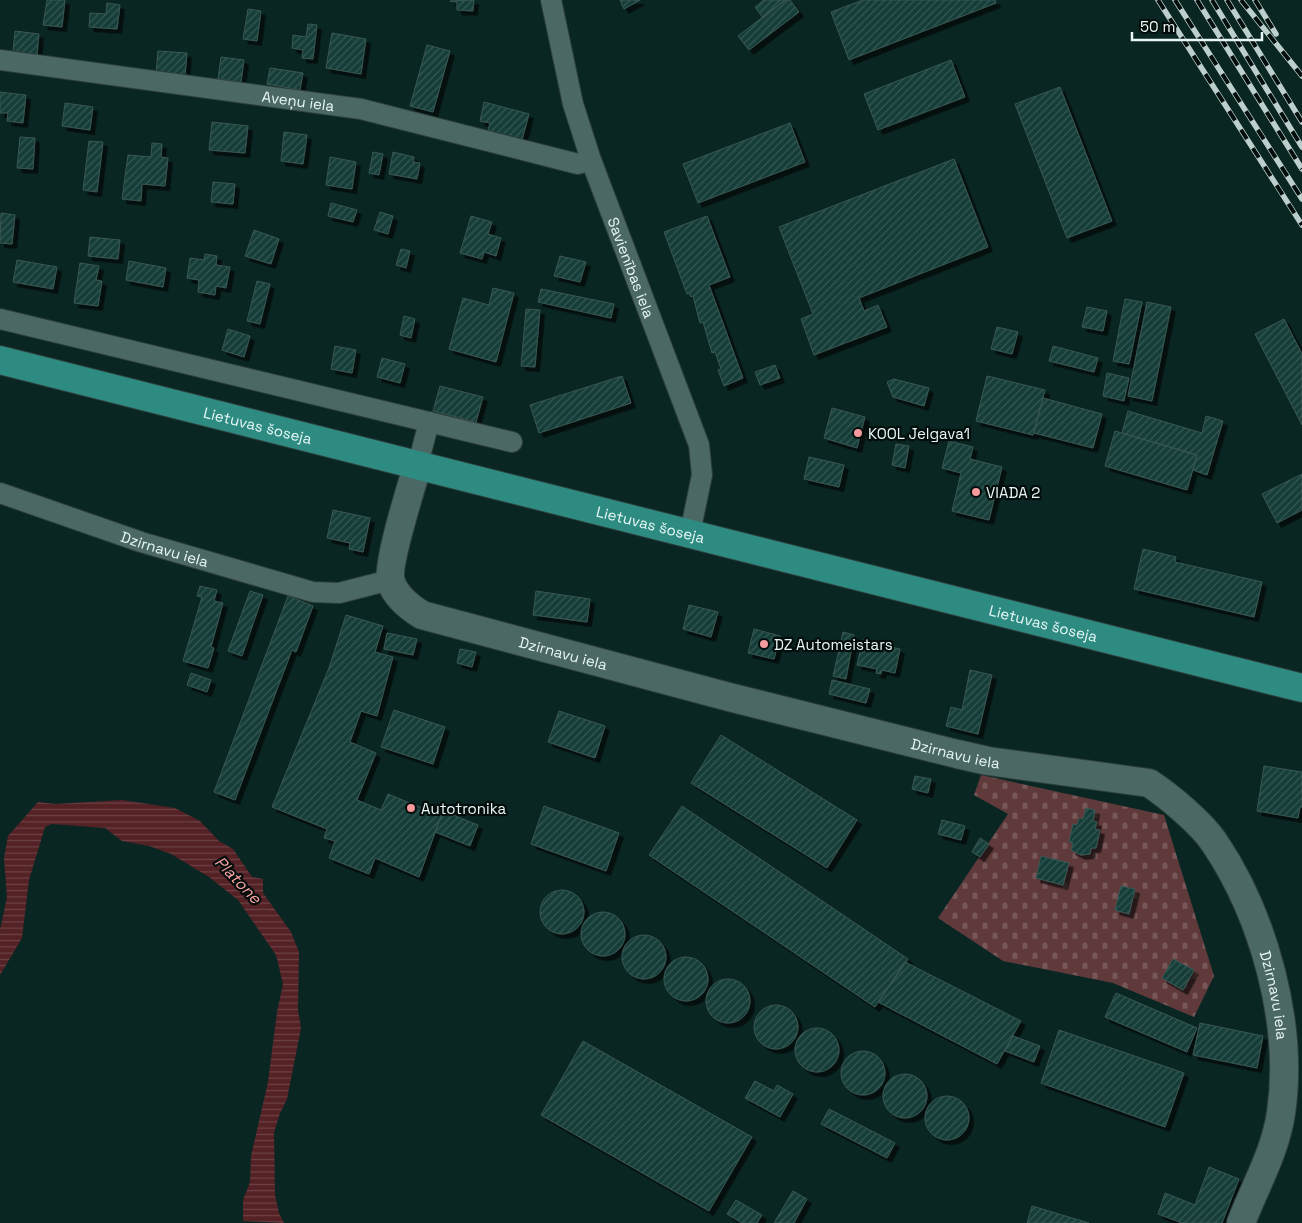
<svg xmlns="http://www.w3.org/2000/svg" width="1302" height="1223" viewBox="0 0 1302 1223" font-family="'Space Grotesk',sans-serif">
<style>
.cemetery{fill:url(#cemetery-stones)}
.water{fill:url(#water-rules)}
.building{fill:url(#building-hatch);stroke:#3a5753;filter:url(#shadow)}
.lines{fill:none;stroke-linecap:round;stroke-linejoin:round}
.street-casing{stroke:#2e3e3b;stroke-width:22}
.secondary-casing{stroke:#2e3e3b;stroke-width:30}
.primary-casing{stroke:#2e3e3b;stroke-width:30}
.street{stroke:#4b6864;stroke-width:20}
.secondary{stroke:#4b6864;stroke-width:28}
.primary{stroke:#2d8b82;stroke-width:28}
.rail-casing{stroke:#bdcfcd;stroke-width:5.5}
.rail{stroke:#030d0b;stroke-width:4;stroke-dasharray:11;stroke-linecap:butt}
.poi-dot{fill:#f59b9e;stroke:#030d0b;stroke-width:2}
.labels{text-anchor:middle;dominant-baseline:central;stroke-width:4.5;stroke-linejoin:round;paint-order:stroke}
.street-label{font-size:15px;fill:#e8f8f6;stroke:#030d0b}
.poi-label{font-size:15px;fill:#e8f8f6;stroke:#030d0b;text-anchor:start}
.water-label{font-size:16px;font-style:italic;fill:#fba2a4;stroke:#030d0b}
</style>
<defs>
<pattern id="cemetery-stones" width="16" height="16" patternUnits="userSpaceOnUse" patternTransform="scale(1.25)"><rect width="16" height="16" fill="#603a3b"/><path d="M2 7V4a2 2 0 0 1 4 0v3zM10 15v-3a2 2 0 0 1 4 0v3z" fill="#775758"/></pattern>
<pattern id="water-rules" width="6" height="5" patternUnits="userSpaceOnUse" patternTransform="scale(1.25)"><rect width="6" height="5" fill="#542125"/><path d="M0 2.5h6" fill="none" stroke="#6d4245"/></pattern>
<pattern id="building-hatch" width="6" height="6" patternUnits="userSpaceOnUse" patternTransform="scale(1.25)"><rect width="6" height="6" fill="#143d38"/><path d="M-1 1l2-2M0 6l6-6M5 7l2-2" fill="none" stroke="#365a55"/></pattern>
<filter id="shadow"><feDropShadow dx="4.5" dy="4.5" stdDeviation="0" flood-color="#0009"/></filter>
</defs>
<rect width="100%" height="100%" fill="#0a2623"/>
<path class="cemetery" d="M 981,775 L 1164,815 L 1214,976 L 1194,1017 L 1113,983 L 1003,961 L 938,918 L 1008,814 L 974,795 Z"/>
<path class="water" d="M 122,800 L 175,808 L 200,821 L 219,841 L 233,849 L 252,877 L 263,879 L 263,893 L 291,932 L 299,952 L 298,1010 L 301,1028 L 287,1099 L 280,1113 L 274,1133 L 275,1195 L 279,1213 L 284,1223 L 243,1221 L 243,1200 L 250,1182 L 251,1156 L 268,1082 L 277,1012 L 283,984 L 276,955 L 238,900 L 209,877 L 171,854 L 149,846 L 122,841 L 105,828 L 52,824 L 45,827 L 29,880 L 22,938 L 0,975 L 0,930 L 7,897 L 4,858 L 8,836 L 38,802 L 56,804 Z"/>
<path class="building" d="M 47,0 L 65,0 L 62,27 L 43,25 Z
M 474,0 L 473,11 L 457,10 L 457,2 L 450,1 Z
M 620,0 L 640,0 L 624,9 Z
M 764,0 L 785,0 L 763,18 L 755,7 Z
M 785,0 L 790,0 L 799,12 L 749,50 L 738,36 Z
M 863,0 L 995,0 L 996,3 L 849,60 L 831,12 Z
M 107,3 L 120,5 L 117,29 L 89,27 L 90,13 L 106,14 Z
M 248,9 L 261,11 L 257,41 L 243,39 Z
M 308,24 L 317,25 L 313,59 L 302,58 L 303,50 L 292,48 L 293,35 L 306,37 Z
M 15,31 L 39,34 L 37,55 L 13,52 Z
M 332,33 L 366,39 L 361,74 L 326,68 Z
M 427,45 L 450,51 L 433,112 L 410,106 Z
M 158,51 L 187,53 L 185,76 L 156,73 Z
M 221,57 L 244,60 L 241,82 L 218,79 Z
M 951,60 L 965,97 L 878,130 L 864,94 Z
M 270,68 L 303,73 L 300,90 L 267,84 Z
M 1060,87 L 1112,221 L 1067,238 L 1015,104 Z
M 0,92 L 26,95 L 23,123 L 7,121 L 8,113 L 0,113 Z
M 484,102 L 529,114 L 522,140 L 488,131 L 490,123 L 480,121 Z
M 65,103 L 93,107 L 90,130 L 62,126 Z
M 212,122 L 248,126 L 245,153 L 209,150 Z
M 790,123 L 805,162 L 698,203 L 683,164 Z
M 284,132 L 307,135 L 303,164 L 281,161 Z
M 20,137 L 35,138 L 33,169 L 17,168 Z
M 89,141 L 103,142 L 97,192 L 83,190 Z
M 152,143 L 162,144 L 161,157 L 168,158 L 165,186 L 142,184 L 141,201 L 122,199 L 128,155 L 151,157 Z
M 373,152 L 383,154 L 379,175 L 369,173 Z
M 393,152 L 414,157 L 413,162 L 420,163 L 417,179 L 389,174 Z
M 330,157 L 356,162 L 352,189 L 326,185 Z
M 954,159 L 988,247 L 859,298 L 864,311 L 878,305 L 887,327 L 814,355 L 801,319 L 813,314 L 779,227 Z
M 213,182 L 235,184 L 233,204 L 211,202 Z
M 331,203 L 357,210 L 353,222 L 328,216 Z
M 380,212 L 393,216 L 388,234 L 374,230 Z
M 1,213 L 15,215 L 12,244 L 0,243 Z
M 471,216 L 492,222 L 488,234 L 501,238 L 496,256 L 484,252 L 482,259 L 460,253 Z
M 707,216 L 730,277 L 709,285 L 743,378 L 724,386 L 718,370 L 721,369 L 715,352 L 712,353 L 703,322 L 700,323 L 693,296 L 691,297 L 689,293 L 687,294 L 664,232 Z
M 254,230 L 279,239 L 271,264 L 245,256 Z
M 90,237 L 120,240 L 118,259 L 88,256 Z
M 401,249 L 410,251 L 406,268 L 396,265 Z
M 205,254 L 217,256 L 216,265 L 230,267 L 226,288 L 216,286 L 215,295 L 198,292 L 199,280 L 187,278 L 190,258 L 204,260 Z
M 560,256 L 586,262 L 580,282 L 554,276 Z
M 17,260 L 57,267 L 53,289 L 13,282 Z
M 129,261 L 166,268 L 163,287 L 126,280 Z
M 80,263 L 99,266 L 96,280 L 102,281 L 98,306 L 74,303 Z
M 257,281 L 270,284 L 260,324 L 247,321 Z
M 493,288 L 514,293 L 496,362 L 449,349 L 463,298 L 489,305 Z
M 541,289 L 614,304 L 611,318 L 538,302 Z
M 1125,299 L 1142,302 L 1129,364 L 1113,361 Z
M 1147,302 L 1171,307 L 1152,401 L 1128,396 Z
M 1087,307 L 1107,311 L 1103,331 L 1082,327 Z
M 526,309 L 540,310 L 535,367 L 521,366 Z
M 404,316 L 415,319 L 411,338 L 400,335 Z
M 1284,319 L 1302,354 L 1302,425 L 1255,334 Z
M 997,327 L 1018,332 L 1012,354 L 991,349 Z
M 228,329 L 250,336 L 244,357 L 222,350 Z
M 335,346 L 356,350 L 352,373 L 331,369 Z
M 1053,346 L 1098,358 L 1094,372 L 1049,361 Z
M 382,358 L 405,364 L 400,383 L 377,377 Z
M 775,365 L 780,378 L 760,385 L 755,372 Z
M 1107,373 L 1129,378 L 1124,401 L 1103,396 Z
M 622,376 L 631,403 L 539,433 L 530,405 Z
M 987,376 L 1045,390 L 1033,435 L 976,421 Z
M 894,379 L 929,388 L 924,406 L 893,397 L 887,382 Z
M 440,386 L 483,397 L 476,422 L 433,411 Z
M 1043,398 L 1102,414 L 1093,448 L 1034,433 Z
M 832,408 L 865,417 L 857,448 L 824,438 Z
M 1128,411 L 1202,433 L 1206,416 L 1223,421 L 1207,475 L 1193,470 L 1197,455 L 1122,433 Z
M 1115,431 L 1197,455 L 1187,490 L 1105,466 Z
M 949,441 L 973,447 L 970,459 L 1002,467 L 989,520 L 952,511 L 961,473 L 942,468 Z
M 896,444 L 909,446 L 905,468 L 892,465 Z
M 809,457 L 844,465 L 839,487 L 804,479 Z
M 1302,474 L 1302,510 L 1277,523 L 1262,494 Z
M 333,510 L 370,518 L 363,552 L 349,549 L 350,543 L 327,538 Z
M 1143,549 L 1176,557 L 1175,562 L 1262,582 L 1254,617 L 1134,589 Z
M 200,586 L 217,590 L 214,601 L 223,603 L 211,647 L 214,648 L 208,668 L 183,661 L 202,597 L 197,596 Z
M 250,591 L 263,595 L 242,656 L 228,651 Z
M 536,591 L 590,599 L 587,622 L 533,615 Z
M 288,596 L 313,606 L 296,652 L 292,650 L 235,800 L 214,792 Z
M 689,605 L 718,612 L 711,637 L 683,629 Z
M 346,615 L 383,626 L 375,652 L 393,657 L 377,716 L 361,711 L 350,742 L 376,753 L 357,800 L 381,810 L 388,794 L 441,816 L 419,877 L 375,858 L 369,874 L 329,858 L 335,841 L 324,838 L 327,829 L 272,807 L 329,668 Z
M 754,629 L 780,636 L 774,659 L 748,653 Z
M 843,632 L 854,635 L 846,679 L 833,676 Z
M 387,633 L 417,639 L 413,655 L 384,649 Z
M 863,640 L 900,649 L 895,673 L 882,670 L 881,674 L 876,673 L 877,669 L 857,665 Z
M 460,649 L 476,652 L 472,667 L 457,663 Z
M 970,670 L 992,675 L 978,734 L 946,726 L 951,707 L 962,710 Z
M 191,673 L 211,680 L 207,692 L 187,685 Z
M 832,680 L 870,689 L 866,703 L 829,694 Z
M 394,710 L 445,727 L 433,764 L 381,747 Z
M 559,711 L 605,726 L 595,758 L 548,742 Z
M 721,735 L 857,820 L 827,868 L 691,783 Z
M 1264,766 L 1302,772 L 1302,807 L 1300,807 L 1298,818 L 1257,811 Z
M 915,776 L 931,779 L 928,793 L 912,789 Z
M 544,806 L 619,833 L 606,871 L 531,844 Z
M 682,806 L 908,959 L 875,1007 L 649,855 Z
M 1086,808 L 1095,810 L 1093,821 L 1097,822 L 1095,829 L 1100,830 L 1096,848 L 1091,848 L 1090,854 L 1081,855 L 1071,850 L 1073,843 L 1069,842 L 1073,824 L 1077,825 L 1079,818 L 1083,819 Z
M 443,811 L 478,825 L 470,846 L 435,832 Z
M 942,820 L 965,826 L 961,840 L 938,834 Z
M 980,838 L 989,844 L 980,857 L 972,852 Z
M 1041,856 L 1069,863 L 1063,885 L 1036,878 Z
M 1121,886 L 1135,889 L 1129,914 L 1115,910 Z
M540 912a22 22 0 1 1 44 0a22 22 0 1 1-44 0Z
M581 934a22 22 0 1 1 44 0a22 22 0 1 1-44 0Z
M622 957a22 22 0 1 1 44 0a22 22 0 1 1-44 0Z
M664 979a22 22 0 1 1 44 0a22 22 0 1 1-44 0Z
M 1173,959 L 1194,970 L 1183,990 L 1162,978 Z
M 905,962 L 1021,1021 L 997,1064 L 878,1002 Z
M706 1001a22 22 0 1 1 44 0a22 22 0 1 1-44 0Z
M 1116,993 L 1197,1028 L 1187,1052 L 1105,1017 Z
M754 1027a22 22 0 1 1 44 0a22 22 0 1 1-44 0Z
M 1200,1023 L 1263,1036 L 1257,1068 L 1193,1055 Z
M795 1050a22 22 0 1 1 44 0a22 22 0 1 1-44 0Z
M 1059,1030 L 1184,1073 L 1165,1127 L 1041,1083 Z
M 1013,1036 L 1040,1046 L 1034,1062 L 1005,1051 Z
M 583,1041 L 752,1137 L 709,1211 L 541,1115 Z
M841 1073a22 22 0 1 1 44 0a22 22 0 1 1-44 0Z
M883 1096a22 22 0 1 1 44 0a22 22 0 1 1-44 0Z
M 755,1081 L 774,1091 L 777,1085 L 793,1094 L 780,1117 L 745,1098 Z
M925 1118a22 22 0 1 1 44 0a22 22 0 1 1-44 0Z
M 829,1109 L 895,1143 L 887,1158 L 821,1124 Z
M 1209,1167 L 1239,1179 L 1222,1223 L 1182,1223 L 1158,1214 L 1165,1193 L 1195,1205 Z
M 793,1191 L 807,1199 L 794,1223 L 774,1223 Z
M 736,1200 L 762,1215 L 757,1223 L 742,1223 L 727,1214 Z
M 1032,1206 L 1089,1223 L 1027,1223 Z"/>
<g class="lines">
<g class="street-casing">
<g id="street">
<path id="s1" d="M 551,0 L 573,104 L 591,160 L 699,445 L 702,475 L 690,533"/>
<path id="s2" d="M 0,60 L 361,109 L 578,164 L 591,160"/>
<path d="M 0,319 L 512,442"/>
<path d="M 418,464 L 429,422"/>
<path id="s3" d="M 0,493 L 141,542 L 313,592 L 339,593 L 390,580"/>
</g>
</g>
<g class="secondary-casing">
<g id="secondary">
<path id="s4" d="M 418,464 C 412,484 386,567 391,582 C 396,597 409,607 422,615 L 729,697 L 957,754 L 988,761 L 1149,783 C 1169,796 1201,823 1214,842 C 1264,916 1294,1024 1281,1113 C 1275,1153 1255,1186 1241,1223"/>
</g>
</g>
<g class="primary-casing">
<g id="primary">
<path id="s5" d="M 0,360 L 1302,688"/>
</g>
</g>
<use href="#street" class="street"/>
<use href="#secondary" class="secondary"/>
<use href="#primary" class="primary"/>
<g class="rail-casing">
<path id="rail" d="M 1158,0 L 1302,225
M 1175,0 L 1302,199
M 1197,0 L 1302,169
M 1212,0 L 1302,147
M 1227,0 L 1302,122
M 1241,0 L 1302,76
M 1255,0 L 1276,34"/>
</g>
<use href="#rail" class="rail"/>
</g>
<g class="poi-dot">
<circle cx="858" cy="433" r="5"/>
<circle cx="976" cy="492" r="5"/>
<circle cx="764" cy="644" r="5"/>
<circle cx="411" cy="808" r="5"/>
</g>
<g class="labels">
<g class="street-label">
<text stroke="none"><textPath href="#s2" startOffset="301">Aveņu iela</textPath></text>
<text stroke="none"><textPath href="#s1" startOffset="280">Savienības iela</textPath></text>
<text stroke="none"><textPath href="#s5" startOffset="266">Lietuvas šoseja</textPath></text>
<text stroke="none"><textPath href="#s5" startOffset="671">Lietuvas šoseja</textPath></text>
<text stroke="none"><textPath href="#s3" startOffset="174">Dzirnavu iela</textPath></text>
<text stroke="none"><textPath href="#s5" startOffset="1076">Lietuvas šoseja</textPath></text>
<text stroke="none"><textPath href="#s4" startOffset="314">Dzirnavu iela</textPath></text>
<text stroke="none"><textPath href="#s4" startOffset="719">Dzirnavu iela</textPath></text>
<text stroke="none"><textPath href="#s4" startOffset="1169">Dzirnavu iela</textPath></text>
</g>
<g class="poi-label">
<text x="868" y="433">KOOL Jelgava1</text>
<text x="986" y="492">VIADA 2</text>
<text x="774" y="644">DZ Automeistars</text>
<text x="421" y="808">Autotronika</text>
</g>
<g class="water-label">
<text transform="translate(238 880) rotate(46)">Platone</text>
</g>
</g>
<path d="M1132 32v8h130v-8" fill="none" stroke="#e8f8f6" stroke-width="2.5"/>
<text x="1140" y="32" font-size="15" fill="#e8f8f6" stroke="#030d0b" stroke-width="4" paint-order="stroke">50 m</text>
</svg>
